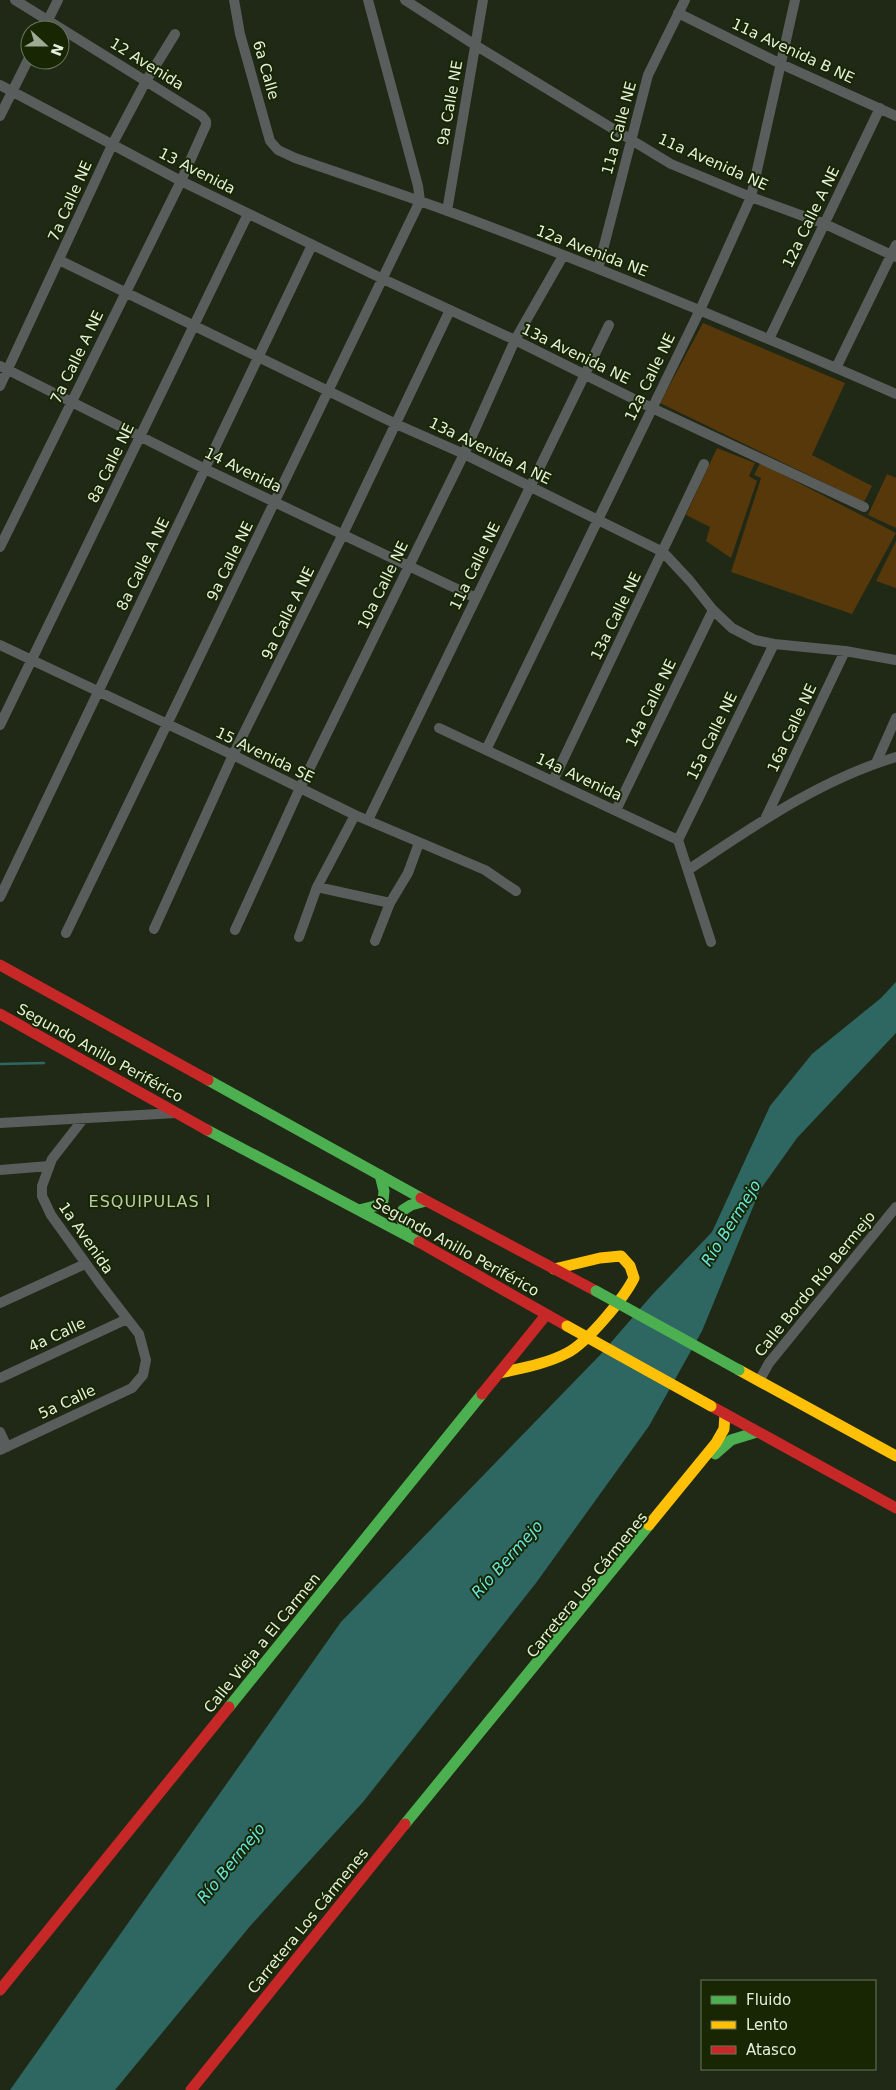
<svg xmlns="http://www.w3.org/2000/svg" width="896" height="2090" viewBox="0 0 896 2090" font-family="'DejaVu Sans',sans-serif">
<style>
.green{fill:#56380a}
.water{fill:#2e6762}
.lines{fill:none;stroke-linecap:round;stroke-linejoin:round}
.stream{stroke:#2e6762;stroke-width:2.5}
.street{stroke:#595e5d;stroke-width:10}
.fast{stroke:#4caf50;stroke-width:11}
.slow{stroke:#ffc107;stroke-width:11}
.jam{stroke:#c62828;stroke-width:11}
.fast-bridge{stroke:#4caf50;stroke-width:11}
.slow-bridge{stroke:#ffc107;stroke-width:11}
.labels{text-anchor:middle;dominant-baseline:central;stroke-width:4;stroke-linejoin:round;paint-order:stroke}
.street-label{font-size:15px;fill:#e5efdb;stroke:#182604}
.neighbourhood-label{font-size:16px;letter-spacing:1px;fill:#b9cea5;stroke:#182604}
.water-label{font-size:16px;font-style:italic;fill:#65e5dd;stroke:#182604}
</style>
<rect width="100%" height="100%" fill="#202816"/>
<path class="green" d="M 703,323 L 845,383 L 812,455 L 872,486 L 864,502 L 660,403 Z
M 717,448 L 755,463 L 749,476 L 757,481 L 731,558 L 706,541 L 710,527 L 686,515 Z
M 760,463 L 896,533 L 852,614 L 731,572 L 761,478 L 754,475 Z
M 887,474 L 896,478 L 896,528 L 868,515 Z
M 896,541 L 896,588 L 876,581 Z"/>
<path class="water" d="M 896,982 L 896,1033 L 797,1138 L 760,1190 L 702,1331 L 649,1426 L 536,1583 L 363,1802 L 251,1925 L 115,2090 L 10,2090 L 341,1622 L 601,1354 L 652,1295 L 712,1232 L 770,1106 L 812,1054 L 881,998 Z"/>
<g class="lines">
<path class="stream" d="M 0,1064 L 44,1063"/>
<path class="street" d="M 234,0 L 240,34 L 270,141 L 278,150 L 295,158 C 345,175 395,192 445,210 C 598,266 747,329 896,394
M 405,0 L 475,45 L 671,164 L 751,197 L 825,224 L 896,257
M 678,13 L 781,64 L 896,116
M 43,30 L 58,0
M 0,85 L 181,181 L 383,279 L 515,340 L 652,408 L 864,507
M 0,116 L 30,56
M 447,211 L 483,0
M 59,260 L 396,424 L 464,454 L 663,552 L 690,581 L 713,610 L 732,628 L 755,640 L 774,644 L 845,651 L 896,660
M 598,269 L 648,75 L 685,0
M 769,339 L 880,108
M 0,366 L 205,469 L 476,598
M 836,368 L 896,245
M 0,386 L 112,145 L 146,81 L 175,34
M 0,547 L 181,181 L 206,125 L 206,121 L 202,116 L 15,0
M 0,645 L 233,755 L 355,815 L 485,870 L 516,891
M 0,725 L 248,214
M 439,728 L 678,840 L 711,942
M 486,750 L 700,310 L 751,197 L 795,0
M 876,763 L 896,718
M 553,781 L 704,464
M 616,810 L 713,610
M 766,817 L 845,651
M 368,820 L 609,325
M 678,840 L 774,644
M 688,870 C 754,826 819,780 896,757
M 317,887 L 390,903
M 0,897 L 312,245
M 154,929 L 233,755 L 343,534 L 450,310
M 235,930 L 300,788 L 464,454 L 515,340 L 563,256
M 66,933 L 420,201 L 418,186 L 368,0
M 299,937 L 317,887 L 355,815
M 375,941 L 390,903 L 408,873 L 419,843
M 0,1123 L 176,1113
M 0,1170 L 49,1166
M 0,1303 L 85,1264
M 0,1378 L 127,1319
M 759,1381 L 769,1363 L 896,1207
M 0,1432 L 7,1447
M 0,1450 L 132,1388 L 143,1375 L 146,1360 L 139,1334 L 102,1286 L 51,1215 L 42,1196 L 42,1186 L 52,1159 L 84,1118"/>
<path class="fast" d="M 208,1080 L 421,1198
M 207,1130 L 419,1242
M 359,1210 L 375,1206 L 383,1201 L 384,1191 L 380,1175
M 407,1235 L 402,1220 L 403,1210 L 411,1205 L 426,1201
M 715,1454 L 731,1440 L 757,1432
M 229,1707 L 482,1394
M 405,1824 L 649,1525"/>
<path class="slow" d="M 739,1370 L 896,1456
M 500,1373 C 522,1368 546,1364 567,1353 C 587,1343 624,1298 634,1278 L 630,1266 L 621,1256 L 600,1258 L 554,1269
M 649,1525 L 716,1443 L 724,1429 L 725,1414"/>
<path class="jam" d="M 0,965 L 208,1080
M 0,1014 L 207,1130
M 421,1198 L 596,1291
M 419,1242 L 567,1326
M 482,1394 L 546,1315
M 711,1406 L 896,1508
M 0,1990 L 229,1707
M 191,2090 L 405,1824"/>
<path class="fast-bridge" d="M 596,1291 L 739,1370"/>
<path class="slow-bridge" d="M 567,1326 L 711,1406"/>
</g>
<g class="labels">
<g class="street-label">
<text transform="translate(793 51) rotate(25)">11a Avenida B NE</text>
<text transform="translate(147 64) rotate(32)">12 Avenida</text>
<text transform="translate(266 70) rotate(74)">6a Calle</text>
<text transform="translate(450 103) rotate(-80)">9a Calle NE</text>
<text transform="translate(619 128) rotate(-75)">11a Calle NE</text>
<text transform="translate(713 162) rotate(24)">11a Avenida NE</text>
<text transform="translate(197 171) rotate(27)">13 Avenida</text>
<text transform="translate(70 201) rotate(-66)">7a Calle NE</text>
<text transform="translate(811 217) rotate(-64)">12a Calle A NE</text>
<text transform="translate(592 251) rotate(21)">12a Avenida NE</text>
<text transform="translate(576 354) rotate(26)">13a Avenida NE</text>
<text transform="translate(77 357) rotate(-64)">7a Calle A NE</text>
<text transform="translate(650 377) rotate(-64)">12a Calle NE</text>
<text transform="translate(490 451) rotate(26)">13a Avenida A NE</text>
<text transform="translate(111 463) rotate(-64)">8a Calle NE</text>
<text transform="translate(243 470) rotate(26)">14 Avenida</text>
<text transform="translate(230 561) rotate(-64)">9a Calle NE</text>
<text transform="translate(143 564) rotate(-64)">8a Calle A NE</text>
<text transform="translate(475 566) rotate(-64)">11a Calle NE</text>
<text transform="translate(383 585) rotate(-64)">10a Calle NE</text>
<text transform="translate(288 613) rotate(-64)">9a Calle A NE</text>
<text transform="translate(616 616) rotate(-64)">13a Calle NE</text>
<text transform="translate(651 703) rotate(-64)">14a Calle NE</text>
<text transform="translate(792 728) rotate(-65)">16a Calle NE</text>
<text transform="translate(712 736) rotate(-64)">15a Calle NE</text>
<text transform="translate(265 755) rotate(26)">15 Avenida SE</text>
<text transform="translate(579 777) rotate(25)">14a Avenida</text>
<text transform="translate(100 1053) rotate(29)">Segundo Anillo Periférico</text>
<text transform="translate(86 1238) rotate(55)">1a Avenida</text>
<text transform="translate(456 1247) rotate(29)">Segundo Anillo Periférico</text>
<text transform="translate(815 1284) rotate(-51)">Calle Bordo Río Bermejo</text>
<text transform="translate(57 1335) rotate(-25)">4a Calle</text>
<text transform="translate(67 1402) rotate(-25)">5a Calle</text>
<text transform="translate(587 1585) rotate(-51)">Carretera Los Cármenes</text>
<text transform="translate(262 1643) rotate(-51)">Calle Vieja a El Carmen</text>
<text transform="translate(308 1921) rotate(-51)">Carretera Los Cármenes</text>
</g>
<g class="neighbourhood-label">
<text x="150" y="1201">ESQUIPULAS I</text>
</g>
<g class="water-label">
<text transform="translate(731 1223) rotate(-58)">Río Bermejo</text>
<text transform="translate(507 1559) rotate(-48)">Río Bermejo</text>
<text transform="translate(231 1863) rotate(-51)">Río Bermejo</text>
</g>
</g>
<rect x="701" y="1980" width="175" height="90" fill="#182604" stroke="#6a765a"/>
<rect x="711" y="1996" width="25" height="8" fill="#4caf50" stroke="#6a765a"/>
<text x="746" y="2005" font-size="15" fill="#e5efdb">Fluido</text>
<rect x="711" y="2021" width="25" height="8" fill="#ffc107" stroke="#6a765a"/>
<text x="746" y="2030" font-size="15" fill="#e5efdb">Lento</text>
<rect x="711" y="2046" width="25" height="8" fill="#c62828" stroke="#6a765a"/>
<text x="746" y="2055" font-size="15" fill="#e5efdb">Atasco</text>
<g transform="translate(45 45) rotate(111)"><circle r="24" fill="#182604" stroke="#6a765a"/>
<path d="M0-4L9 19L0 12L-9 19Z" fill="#a0a996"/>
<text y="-8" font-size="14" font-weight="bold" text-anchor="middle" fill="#e5efdb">N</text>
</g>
</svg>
